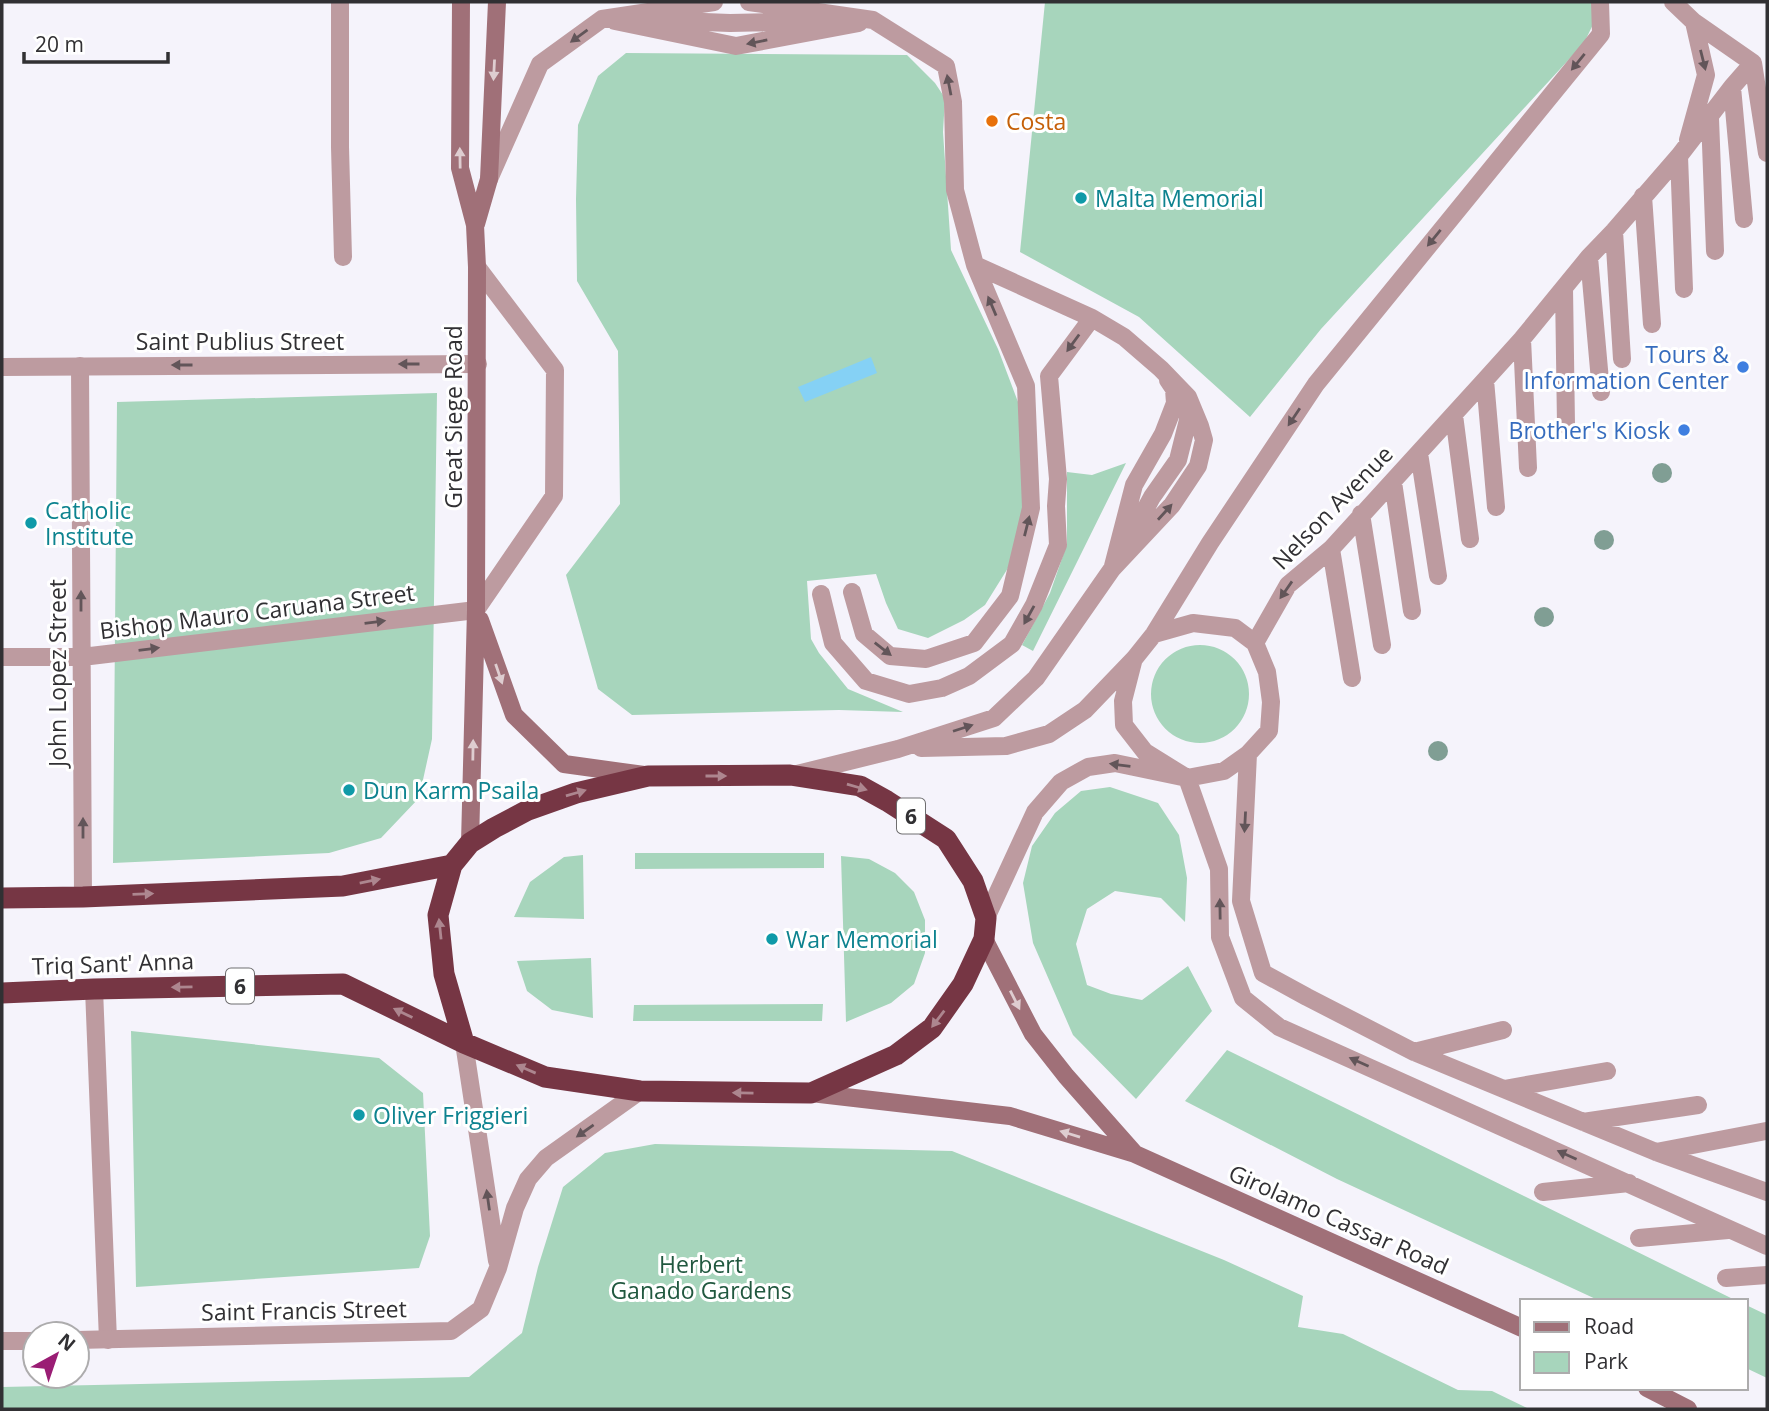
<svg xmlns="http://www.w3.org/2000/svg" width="1769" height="1411" viewBox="0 0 1769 1411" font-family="'Open Sans',sans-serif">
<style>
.green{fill:#a7d5bc}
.water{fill:#85d1f5}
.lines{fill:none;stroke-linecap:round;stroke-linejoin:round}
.lane{stroke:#bd9ba0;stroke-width:18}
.street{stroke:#bd9ba0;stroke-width:18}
.secondary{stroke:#a07078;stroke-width:18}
.highway{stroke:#763644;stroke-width:21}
.tree{fill:#809e94}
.oneway{fill:#625559}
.oneway2{fill:#decdd0}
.oneway3{fill:#ad868f}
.food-dot{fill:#e8710a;stroke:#fff;stroke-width:2.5}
.culture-dot{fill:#0f9aa8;stroke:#fff;stroke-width:2.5}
.shop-dot{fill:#3f7fe0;stroke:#fff;stroke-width:2.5}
.labels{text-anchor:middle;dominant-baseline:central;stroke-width:6;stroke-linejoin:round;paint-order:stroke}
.shield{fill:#fff;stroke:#6f6e70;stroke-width:2}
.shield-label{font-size:21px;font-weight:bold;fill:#313033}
.food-label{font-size:23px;fill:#c56008;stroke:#fff;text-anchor:start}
.culture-label{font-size:23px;fill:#0d838f;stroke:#fff;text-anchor:start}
.street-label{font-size:23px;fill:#313033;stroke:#fff}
.shop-label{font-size:23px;fill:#366cbe;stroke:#fff;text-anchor:end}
.park-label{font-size:23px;fill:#21583f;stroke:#fff}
</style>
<rect width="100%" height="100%" fill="#f5f3fb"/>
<path class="green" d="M 1045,2 L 1601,2 L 1602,6 L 1584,43 L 1321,329 L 1250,417 L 1139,317 L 1020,252 Z
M 626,53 L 907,55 L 935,83 L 945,98 L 943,132 L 951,250 L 998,349 L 1029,431 L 1023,517 L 1008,568 L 985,605 L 964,620 L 928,638 L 898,629 L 886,603 L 876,574 L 807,581 L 811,639 L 819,653 L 848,689 L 903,712 L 839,710 L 632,715 L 598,689 L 566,575 L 620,504 L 618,351 L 577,281 L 576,199 L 578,125 L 598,76 Z
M 437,393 L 432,739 L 419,798 L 381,838 L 329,853 L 113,863 L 117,402 Z
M 1126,463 L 1033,651 L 1022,645 L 1050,593 L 1067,544 L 1067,472 L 1092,475 Z
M1151 694a49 49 0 1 1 98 0a49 49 0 1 1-98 0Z
M 1110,787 L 1158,803 L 1179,835 L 1187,878 L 1185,922 L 1161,898 L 1115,891 L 1087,909 L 1076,944 L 1087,985 L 1111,994 L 1142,1000 L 1188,966 L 1212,1011 L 1136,1099 L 1073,1035 L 1033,943 L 1023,883 L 1032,846 L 1055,813 L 1081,791 Z
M 635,853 L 824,853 L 824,868 L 635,869 Z
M 583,855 L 584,919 L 514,917 L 530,882 L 564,857 Z
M 841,856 L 869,859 L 895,873 L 914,892 L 925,920 L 925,953 L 914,984 L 891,1003 L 846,1022 Z
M 591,958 L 593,1018 L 552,1010 L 527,991 L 517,961 Z
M 823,1004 L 822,1021 L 633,1021 L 634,1005 Z
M 131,1031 L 379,1058 L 423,1093 L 430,1236 L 419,1268 L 136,1287 Z
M 1227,1050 L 1270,1071 L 1737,1301 L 1600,1301 L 1337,1179 L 1185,1101 Z
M 655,1144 L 952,1151 L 1224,1260 L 1303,1296 L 1298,1327 L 1343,1334 L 1458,1390 L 1492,1391 L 1529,1409 L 2,1409 L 2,1387 L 469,1377 L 522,1333 L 538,1267 L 563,1187 L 605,1153 Z
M 1746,1305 L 1767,1315 L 1767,1378 L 1746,1368 Z"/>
<path class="water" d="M 871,357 L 877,373 L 805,402 L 798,387 Z"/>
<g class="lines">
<path class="lane" d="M 340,2 L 340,147 L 343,257
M 749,2 L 873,20 L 946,66 L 953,102 L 955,190 L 975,265 L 1026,386 L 1031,508 L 1010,596 L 974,643 L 926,659 L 890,656 L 864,634 L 852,592
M 1673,2 L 1694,22 L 1706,75 L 1688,140
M 652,20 L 730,23 L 820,21
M 615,21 L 736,46 L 859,23
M 1694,22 L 1753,63
M 1753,63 L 1767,153
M 1732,87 L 1744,219
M 1710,118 L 1715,251
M 1679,156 L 1684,289
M 489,179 L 540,64 L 602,19 L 714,2
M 1643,196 L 1652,324
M 1614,231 L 1622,359
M 1589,257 L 1601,392
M 975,265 L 1092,318
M 1564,288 L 1566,425
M 1522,339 L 1528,468
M 80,366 L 83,897
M 1485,380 L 1496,507
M 1454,415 L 1470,539
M 1419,453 L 1438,576
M 1393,482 L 1412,611
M 1361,514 L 1382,645
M 1126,545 L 1152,497 L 1178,460 L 1188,420 L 1188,403
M 1331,549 L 1352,678
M 1113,566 L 1134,485 L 1163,434 L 1175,403 L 1174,389 L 1168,380
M 1154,634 L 1193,623 L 1235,628 L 1255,643
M 1255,643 L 1288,585 L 1331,549 L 1485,380 L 1522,339 L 1589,257 L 1614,231 L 1679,156 L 1732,87 L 1753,63
M 2,657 L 82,657 L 476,610 L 554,496 L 555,370 L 477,267
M 1133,662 L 1123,701 L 1124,725 L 1145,752 L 1187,778 L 1219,869 L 1220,937 L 1243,998 L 1279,1027 L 1767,1246
M 921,748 L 1006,746 L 1049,734 L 1085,710 L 1134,659 L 1154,634 L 1210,543 L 1316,384 L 1601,34 L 1600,2
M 1248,754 L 1241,901 L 1263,973 L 1307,997 L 1414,1052 L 1656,1152 L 1767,1192
M 797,774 L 898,749 L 994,718 L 1036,678 L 1112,569 L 1172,505 L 1198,466 L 1204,440 L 1200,426 L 1188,397 L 1161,369 L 1124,337 L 1092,318 L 1049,376 L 1058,479 L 1056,506 L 1058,545 L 1034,605 L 1012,644 L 969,676 L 942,688 L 909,694 L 866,681 L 833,643 L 821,594
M 986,918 L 1035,812 L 1061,782 L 1088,767 L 1115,763 L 1187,778 L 1224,771 L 1248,754 L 1269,731 L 1271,702 L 1267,672 L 1255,643
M 94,989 L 108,1340
M 1414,1052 L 1503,1030
M 1504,1089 L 1607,1071
M 1583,1122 L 1698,1105
M 1656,1152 L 1766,1131
M 1543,1192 L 1629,1183
M 1639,1238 L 1728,1230
M 1726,1278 L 1767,1275"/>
<path class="street" d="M 2,367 L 478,364
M 464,1043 L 497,1261
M 77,1340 L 451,1331 L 481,1309 L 498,1268 L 515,1208 L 528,1179 L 546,1158 L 640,1091
M 2,1341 L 35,1341"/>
<path class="secondary" d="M 461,2 L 460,168 L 475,225 L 477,267 L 476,610 L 470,843
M 476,224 L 489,179 L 497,2
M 480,620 L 514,715 L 564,764 L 644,775
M 984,939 L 1033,1034 L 1066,1076 L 1135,1154
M 811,1093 L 1010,1116 L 1135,1154 L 1522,1328
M 1647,1388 L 1688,1409"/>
<path class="highway" d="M 2,898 L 83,897 L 343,886 L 452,865
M 2,993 L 94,989 L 343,984 L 464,1043 L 545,1077 L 640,1091 L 811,1093 L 896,1055 L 932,1028 L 963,984 L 984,939 L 986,918 L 973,881 L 946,839 L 887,801 L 860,786 L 790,775 L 648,776 L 576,793 L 528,810 L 494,828 L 470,843 L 452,865 L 438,915 L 444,974 L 464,1043"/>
</g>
<g class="tree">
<circle cx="1662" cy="473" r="10"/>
<circle cx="1604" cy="540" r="10"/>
<circle cx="1544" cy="617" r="10"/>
<circle cx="1438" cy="751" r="10"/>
</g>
<defs><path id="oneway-solid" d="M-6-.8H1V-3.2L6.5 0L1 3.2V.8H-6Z" transform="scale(1.75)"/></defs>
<g class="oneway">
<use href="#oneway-solid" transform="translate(579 36) rotate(144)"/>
<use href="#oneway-solid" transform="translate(757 42) rotate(169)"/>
<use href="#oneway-solid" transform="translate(1703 60) rotate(76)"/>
<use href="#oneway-solid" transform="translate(1578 62) rotate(129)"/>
<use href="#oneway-solid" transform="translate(949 85) rotate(-101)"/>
<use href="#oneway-solid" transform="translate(1434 238) rotate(129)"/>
<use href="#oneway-solid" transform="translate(992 306) rotate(-113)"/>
<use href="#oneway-solid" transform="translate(1073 343) rotate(126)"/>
<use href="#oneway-solid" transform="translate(409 364) rotate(180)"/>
<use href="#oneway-solid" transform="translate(182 365) rotate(180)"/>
<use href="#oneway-solid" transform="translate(1294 417) rotate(124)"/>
<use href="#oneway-solid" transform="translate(1165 512) rotate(-48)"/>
<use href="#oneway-solid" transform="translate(1027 526) rotate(-76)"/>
<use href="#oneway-solid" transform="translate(1286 590) rotate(125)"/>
<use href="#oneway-solid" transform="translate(81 601) rotate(-90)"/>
<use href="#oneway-solid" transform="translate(1029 615) rotate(119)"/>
<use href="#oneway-solid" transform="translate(375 622) rotate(-7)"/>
<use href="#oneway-solid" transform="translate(149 649) rotate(-7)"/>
<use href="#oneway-solid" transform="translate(883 649) rotate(38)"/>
<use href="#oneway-solid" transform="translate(963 728) rotate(-18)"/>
<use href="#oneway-solid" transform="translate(1120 765) rotate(-173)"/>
<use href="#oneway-solid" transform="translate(1245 822) rotate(93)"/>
<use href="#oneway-solid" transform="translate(83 828) rotate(-90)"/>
<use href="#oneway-solid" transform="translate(1220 909) rotate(-91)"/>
<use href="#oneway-solid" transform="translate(1359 1062) rotate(-156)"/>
<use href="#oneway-solid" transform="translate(585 1131) rotate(145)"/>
<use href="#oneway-solid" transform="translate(1567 1155) rotate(-156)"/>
<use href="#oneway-solid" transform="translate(488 1200) rotate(-98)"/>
</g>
<g class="oneway2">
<use href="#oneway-solid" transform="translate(494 70) rotate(93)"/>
<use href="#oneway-solid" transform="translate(460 158) rotate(-91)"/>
<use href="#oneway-solid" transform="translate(499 674) rotate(71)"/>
<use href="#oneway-solid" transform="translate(473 750) rotate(-89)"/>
<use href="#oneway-solid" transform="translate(1015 1000) rotate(63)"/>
<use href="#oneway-solid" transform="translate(1070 1134) rotate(-163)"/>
</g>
<g class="oneway3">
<use href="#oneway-solid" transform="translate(716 776)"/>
<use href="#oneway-solid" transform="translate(857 787) rotate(16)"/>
<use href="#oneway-solid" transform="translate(576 793) rotate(-16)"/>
<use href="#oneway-solid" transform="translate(370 881) rotate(-11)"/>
<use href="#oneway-solid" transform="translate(143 894) rotate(-2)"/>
<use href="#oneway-solid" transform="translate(440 929) rotate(-96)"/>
<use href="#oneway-solid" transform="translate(182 987) rotate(179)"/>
<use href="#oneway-solid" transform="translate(403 1013) rotate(-154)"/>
<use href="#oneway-solid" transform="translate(938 1019) rotate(127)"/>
<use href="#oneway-solid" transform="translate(526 1069) rotate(-157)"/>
<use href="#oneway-solid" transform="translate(743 1093) rotate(-179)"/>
</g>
<circle class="food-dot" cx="992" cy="121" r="7"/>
<g class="culture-dot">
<circle cx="1081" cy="198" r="7"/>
<circle cx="31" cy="523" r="7"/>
<circle cx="349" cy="790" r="7"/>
<circle cx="772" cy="939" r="7"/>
<circle cx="359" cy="1115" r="7"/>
</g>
<g class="shop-dot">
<circle cx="1743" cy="367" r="7"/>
<circle cx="1684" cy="430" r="7"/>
</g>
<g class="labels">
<g class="shield">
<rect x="897" y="798.5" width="28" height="35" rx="5"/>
<rect x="226" y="968.5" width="28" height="35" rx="5"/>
</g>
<g class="shield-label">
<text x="911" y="816">6</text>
<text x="240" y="986">6</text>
</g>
<g class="food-label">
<text x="1006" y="121">Costa</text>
</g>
<g class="culture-label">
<text x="1095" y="198">Malta Memorial</text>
<text x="45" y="510">Catholic<tspan x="45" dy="26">Institute</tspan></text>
<text x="363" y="790">Dun Karm Psaila</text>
<text x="786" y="939">War Memorial</text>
<text x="373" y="1115">Oliver Friggieri</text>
</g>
<g class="street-label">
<text x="240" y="341">Saint Publius Street</text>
<text transform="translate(453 417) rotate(-90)">Great Siege Road</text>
<text transform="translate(1332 507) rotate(-46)">Nelson Avenue</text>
<text transform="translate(257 611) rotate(-7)">Bishop Mauro Caruana Street</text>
<text transform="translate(57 673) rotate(-90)">John Lopez Street</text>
<text transform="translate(113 963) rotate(-2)">Triq Sant' Anna</text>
<text transform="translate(1339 1219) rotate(24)">Girolamo Cassar Road</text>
<text transform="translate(304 1310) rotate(-1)">Saint Francis Street</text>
</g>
<g class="shop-label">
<text x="1729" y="354">Tours &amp;<tspan x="1729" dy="26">Information Center</tspan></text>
<text x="1670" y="430">Brother's Kiosk</text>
</g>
<g class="park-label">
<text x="701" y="1264">Herbert<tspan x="701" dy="26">Ganado Gardens</tspan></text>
</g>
</g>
<rect width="1769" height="1411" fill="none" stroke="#313033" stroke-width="7"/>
<rect x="1520" y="1299" width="228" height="91" fill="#ffffff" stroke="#adacad" stroke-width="2"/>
<rect x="1534" y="1322" width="35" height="10" fill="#a07078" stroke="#adacad" stroke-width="2"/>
<text x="1584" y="1334" font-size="21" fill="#313033">Road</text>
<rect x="1534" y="1352" width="35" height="21" fill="#a7d5bc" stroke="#adacad" stroke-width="2"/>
<text x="1584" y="1369" font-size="21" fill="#313033">Park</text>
<g transform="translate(56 1355) rotate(40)"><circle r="33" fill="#ffffff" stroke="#adacad" stroke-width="2"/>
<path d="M0-5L12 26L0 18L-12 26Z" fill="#9a1d74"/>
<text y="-10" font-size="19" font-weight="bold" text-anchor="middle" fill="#313033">N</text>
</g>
<path d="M24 52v10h144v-10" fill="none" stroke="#313033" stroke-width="3.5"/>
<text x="35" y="52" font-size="21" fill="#313033" stroke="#ffffff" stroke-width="5" paint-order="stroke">20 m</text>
</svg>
